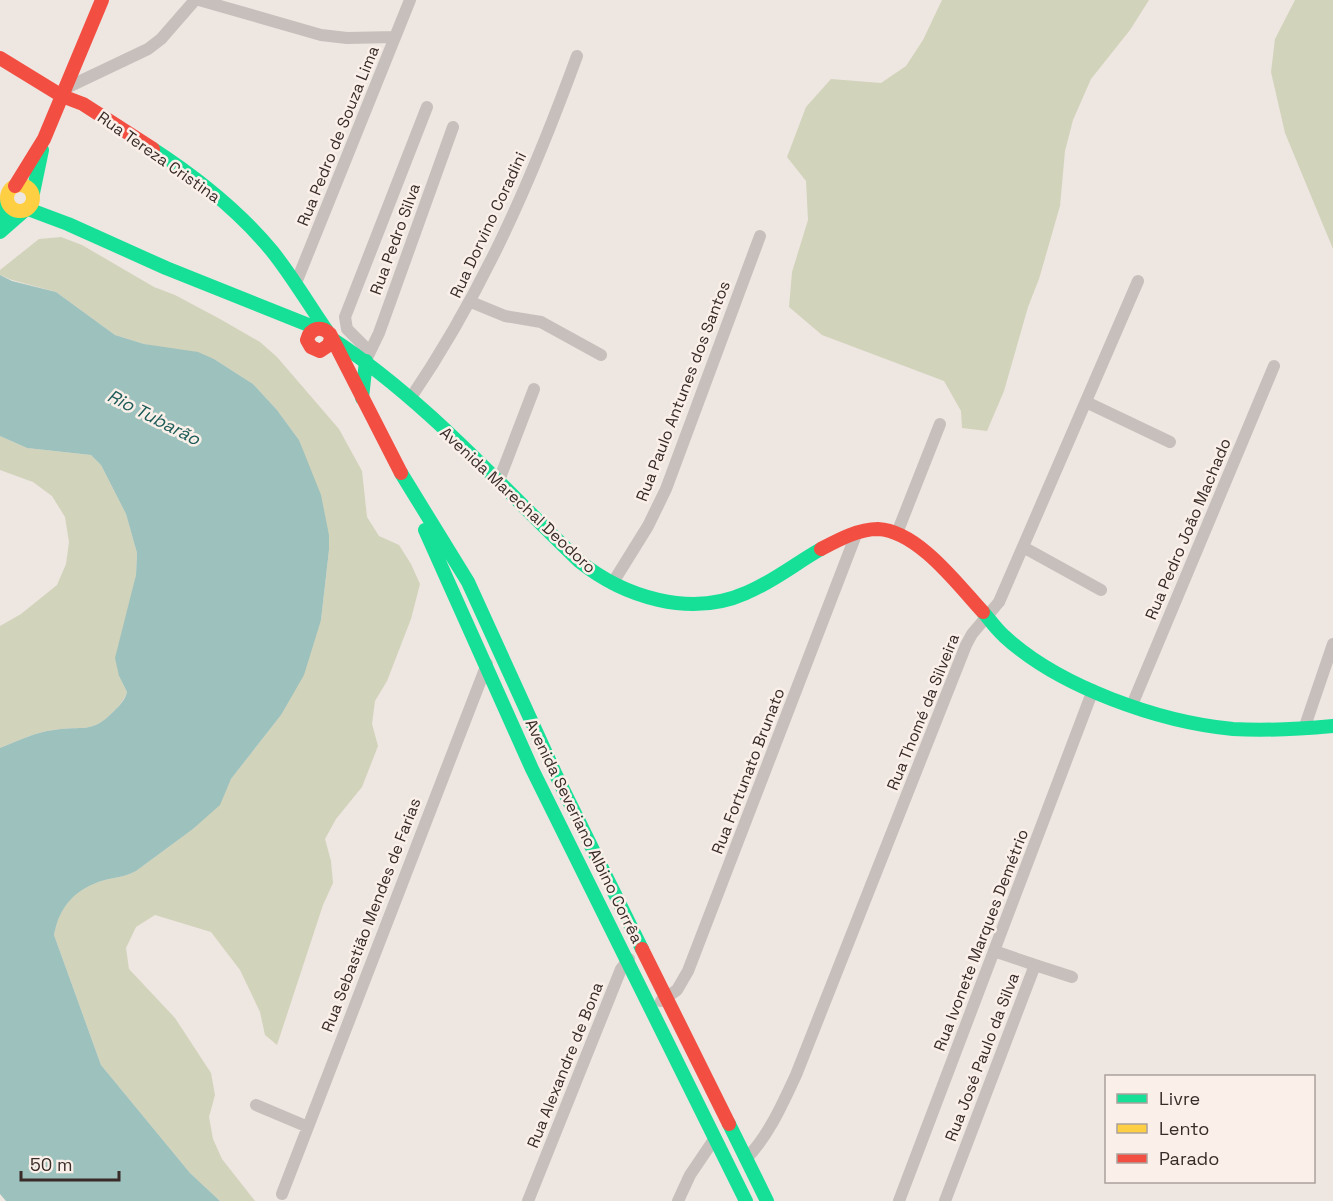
<svg xmlns="http://www.w3.org/2000/svg" width="1333" height="1201" viewBox="0 0 1333 1201" font-family="'Space Grotesk',sans-serif">
<style>
.green{fill:#d2d3bb}
.water{fill:#9dc1bc}
.lines{fill:none;stroke-linecap:round;stroke-linejoin:round}
.street{stroke:#c7bfbb;stroke-width:12}
.fast{stroke:#16e098;stroke-width:14}
.slow{stroke:#ffcf43;stroke-width:14}
.jam{stroke:#f24e42;stroke-width:14}
.labels{text-anchor:middle;dominant-baseline:central;stroke-width:5;stroke-linejoin:round;paint-order:stroke}
.street-label{font-size:16px;fill:#382b28;stroke:#faf0e9}
.water-label{font-size:18px;font-style:italic;fill:#1c5b57;stroke:#faf0e9}
</style>
<rect width="100%" height="100%" fill="#eee6e1"/>
<path class="green" d="M 942,0 L 1149,0 L 1130,30 L 1091,79 L 1073,120 L 1065,151 L 1060,206 L 1039,279 L 1028,307 L 1004,391 L 987,431 L 962,428 L 961,411 L 944,381 L 822,335 L 789,307 L 792,272 L 808,220 L 806,181 L 787,157 L 806,107 L 831,79 L 881,83 L 906,66 L 923,40 Z
M 1295,0 L 1333,0 L 1333,249 L 1285,133 L 1271,72 L 1275,39 Z
M 61,237 L 82,245 L 154,287 L 175,295 L 220,319 L 260,342 L 277,357 L 339,429 L 362,471 L 367,517 L 379,536 L 399,545 L 411,564 L 420,584 L 411,619 L 387,681 L 375,701 L 372,724 L 378,746 L 362,787 L 336,819 L 325,839 L 331,861 L 333,883 L 323,905 L 277,1045 L 265,1035 L 260,1012 L 240,970 L 211,932 L 155,915 L 136,927 L 126,948 L 129,969 L 175,1018 L 211,1073 L 215,1095 L 209,1117 L 213,1139 L 222,1159 L 255,1201 L 220,1201 L 190,1173 L 101,1065 L 54,935 C 59,906 75,888 105,880 C 116,877 125,877 136,871 L 193,829 L 219,805 L 231,779 L 281,715 L 321,620 L 329,550 L 329,535 L 299,440 L 277,410 L 253,384 L 214,359 L 144,344 L 115,335 L 56,292 L 12,280 L 0,275 L 0,270 L 39,239 Z
M 0,436 L 27,448 L 91,455 L 101,465 L 126,514 L 137,553 L 136,575 L 119,676 L 127,692 C 124,700 120,705 114,711 C 91,735 82,725 54,730 C 35,732 18,741 0,748 L 0,626 L 21,614 L 57,585 L 66,564 L 69,542 L 65,517 L 52,496 L 33,482 L 0,470 Z"/>
<path class="water" d="M 0,275 L 12,281 L 56,292 L 115,335 L 144,344 L 198,352 L 214,359 L 253,384 L 277,410 L 299,440 L 321,495 L 329,535 L 329,550 L 321,620 L 304,675 L 281,715 L 231,779 L 220,805 L 193,829 L 136,871 C 125,877 116,877 105,880 C 76,888 59,906 54,935 L 101,1065 L 190,1173 L 220,1201 L 6,1201 L 0,1194 L 0,748 C 18,741 35,732 54,730 C 82,725 91,735 114,711 C 120,705 125,700 127,692 L 119,676 L 115,658 L 136,575 L 137,553 L 126,514 L 101,465 L 91,455 L 27,448 L 0,436 Z"/>
<g class="lines">
<path class="street" d="M 199,0 L 321,35 L 347,38 L 395,37
M 66,88 L 148,49 L 161,39 L 195,0
M 296,283 L 410,0
M 471,302 L 505,316 L 541,322 L 601,355
M 366,360 L 379,333 L 453,127
M 366,361 L 364,346 L 347,329 L 345,317 L 427,107
M 410,399 C 484,290 532,179 577,56
M 1086,402 L 1170,442
M 498,483 L 534,389
M 897,533 L 940,424
M 1023,547 L 1101,590
M 612,584 L 648,526 L 666,489 L 760,236
M 1132,705 L 1274,366
M 1304,729 L 1333,644
M 1035,965 L 1072,977
M 661,1001 L 677,990 L 688,971 L 857,532
M 256,1105 L 308,1127
M 746,1159 C 769,1135 782,1105 796,1075 L 966,645 L 972,634 L 999,602 L 1138,281
M 282,1194 L 487,664
M 528,1201 L 615,984 L 621,969 L 629,959
M 678,1201 L 690,1175 L 715,1138
M 899,1201 L 1093,690
M 945,1201 L 1035,965 L 994,951"/>
<path class="fast" d="M 153,149 C 196,177 239,211 272,251 C 292,276 309,305 327,331
M 33,193 L 42,150
M 28,209 L 68,224 L 166,268 L 316,328
M 5,225 L 7,201
M 0,232 L 24,211
M 331,338 C 423,398 500,485 579,561 C 624,597 690,618 746,593 C 773,582 796,563 821,549
M 362,398 L 366,361
M 401,473 L 468,582 L 555,773 L 642,949
M 425,530 L 532,769 L 746,1201
M 983,612 C 990,620 996,629 1004,636 C 1059,687 1159,722 1233,729 C 1266,731 1300,729 1333,726
M 729,1124 L 767,1201"/>
<path class="slow" d="M7 198a13 13 0 1 1 26 0a13 13 0 1 1-26 0Z"/>
<path class="jam" d="M 0,58 L 62,96 L 83,104 L 153,149
M 15,186 L 44,139 L 102,0
M 331,338 L 329,345 L 320,351 L 311,347 L 307,340 C 310,328 321,325 330,334 L 401,473
M 821,549 C 838,540 858,529 878,529 C 918,531 958,585 983,612
M 642,949 L 729,1124"/>
</g>
<g class="labels">
<g class="street-label">
<text transform="translate(338 136) rotate(-68)">Rua Pedro de Souza Lima</text>
<text transform="translate(159 157) rotate(35)">Rua Tereza Cristina</text>
<text transform="translate(488 225) rotate(-65)">Rua Dorvino Coradini</text>
<text transform="translate(395 239) rotate(-70)">Rua Pedro Silva</text>
<text transform="translate(683 391) rotate(-69)">Rua Paulo Antunes dos Santos</text>
<text transform="translate(518 500) rotate(43)">Avenida Marechal Deodoro</text>
<text transform="translate(1188 529) rotate(-67)">Rua Pedro João Machado</text>
<text transform="translate(923 712) rotate(-68)">Rua Thomé da Silveira</text>
<text transform="translate(748 771) rotate(-69)">Rua Fortunato Brunato</text>
<text transform="translate(584 831) rotate(64)">Avenida Severiano Albino Corrêa</text>
<text transform="translate(371 915) rotate(-69)">Rua Sebastião Mendes de Farias</text>
<text transform="translate(981 940) rotate(-69)">Rua Ivonete Marques Demétrio</text>
<text transform="translate(982 1057) rotate(-69)">Rua José Paulo da Silva</text>
<text transform="translate(565 1065) rotate(-68)">Rua Alexandre de Bona</text>
</g>
<g class="water-label">
<text transform="translate(154 417) rotate(27)">Rio Tubarão</text>
</g>
</g>
<rect x="1105" y="1075" width="210" height="108" fill="#faf0e9" stroke="#aca19c" stroke-width="1.5"/>
<rect x="1117" y="1094" width="30" height="9" fill="#16e098" stroke="#aca19c" stroke-width="1.5"/>
<text x="1159" y="1105" font-size="18" fill="#382b28">Livre</text>
<rect x="1117" y="1124" width="30" height="9" fill="#ffcf43" stroke="#aca19c" stroke-width="1.5"/>
<text x="1159" y="1135" font-size="18" fill="#382b28">Lento</text>
<rect x="1117" y="1154" width="30" height="9" fill="#f24e42" stroke="#aca19c" stroke-width="1.5"/>
<text x="1159" y="1165" font-size="18" fill="#382b28">Parado</text>
<path d="M21 1171v9h98v-9" fill="none" stroke="#382b28" stroke-width="3"/>
<text x="30" y="1171" font-size="18" fill="#382b28" stroke="#faf0e9" stroke-width="4.5" paint-order="stroke">50 m</text>
</svg>
